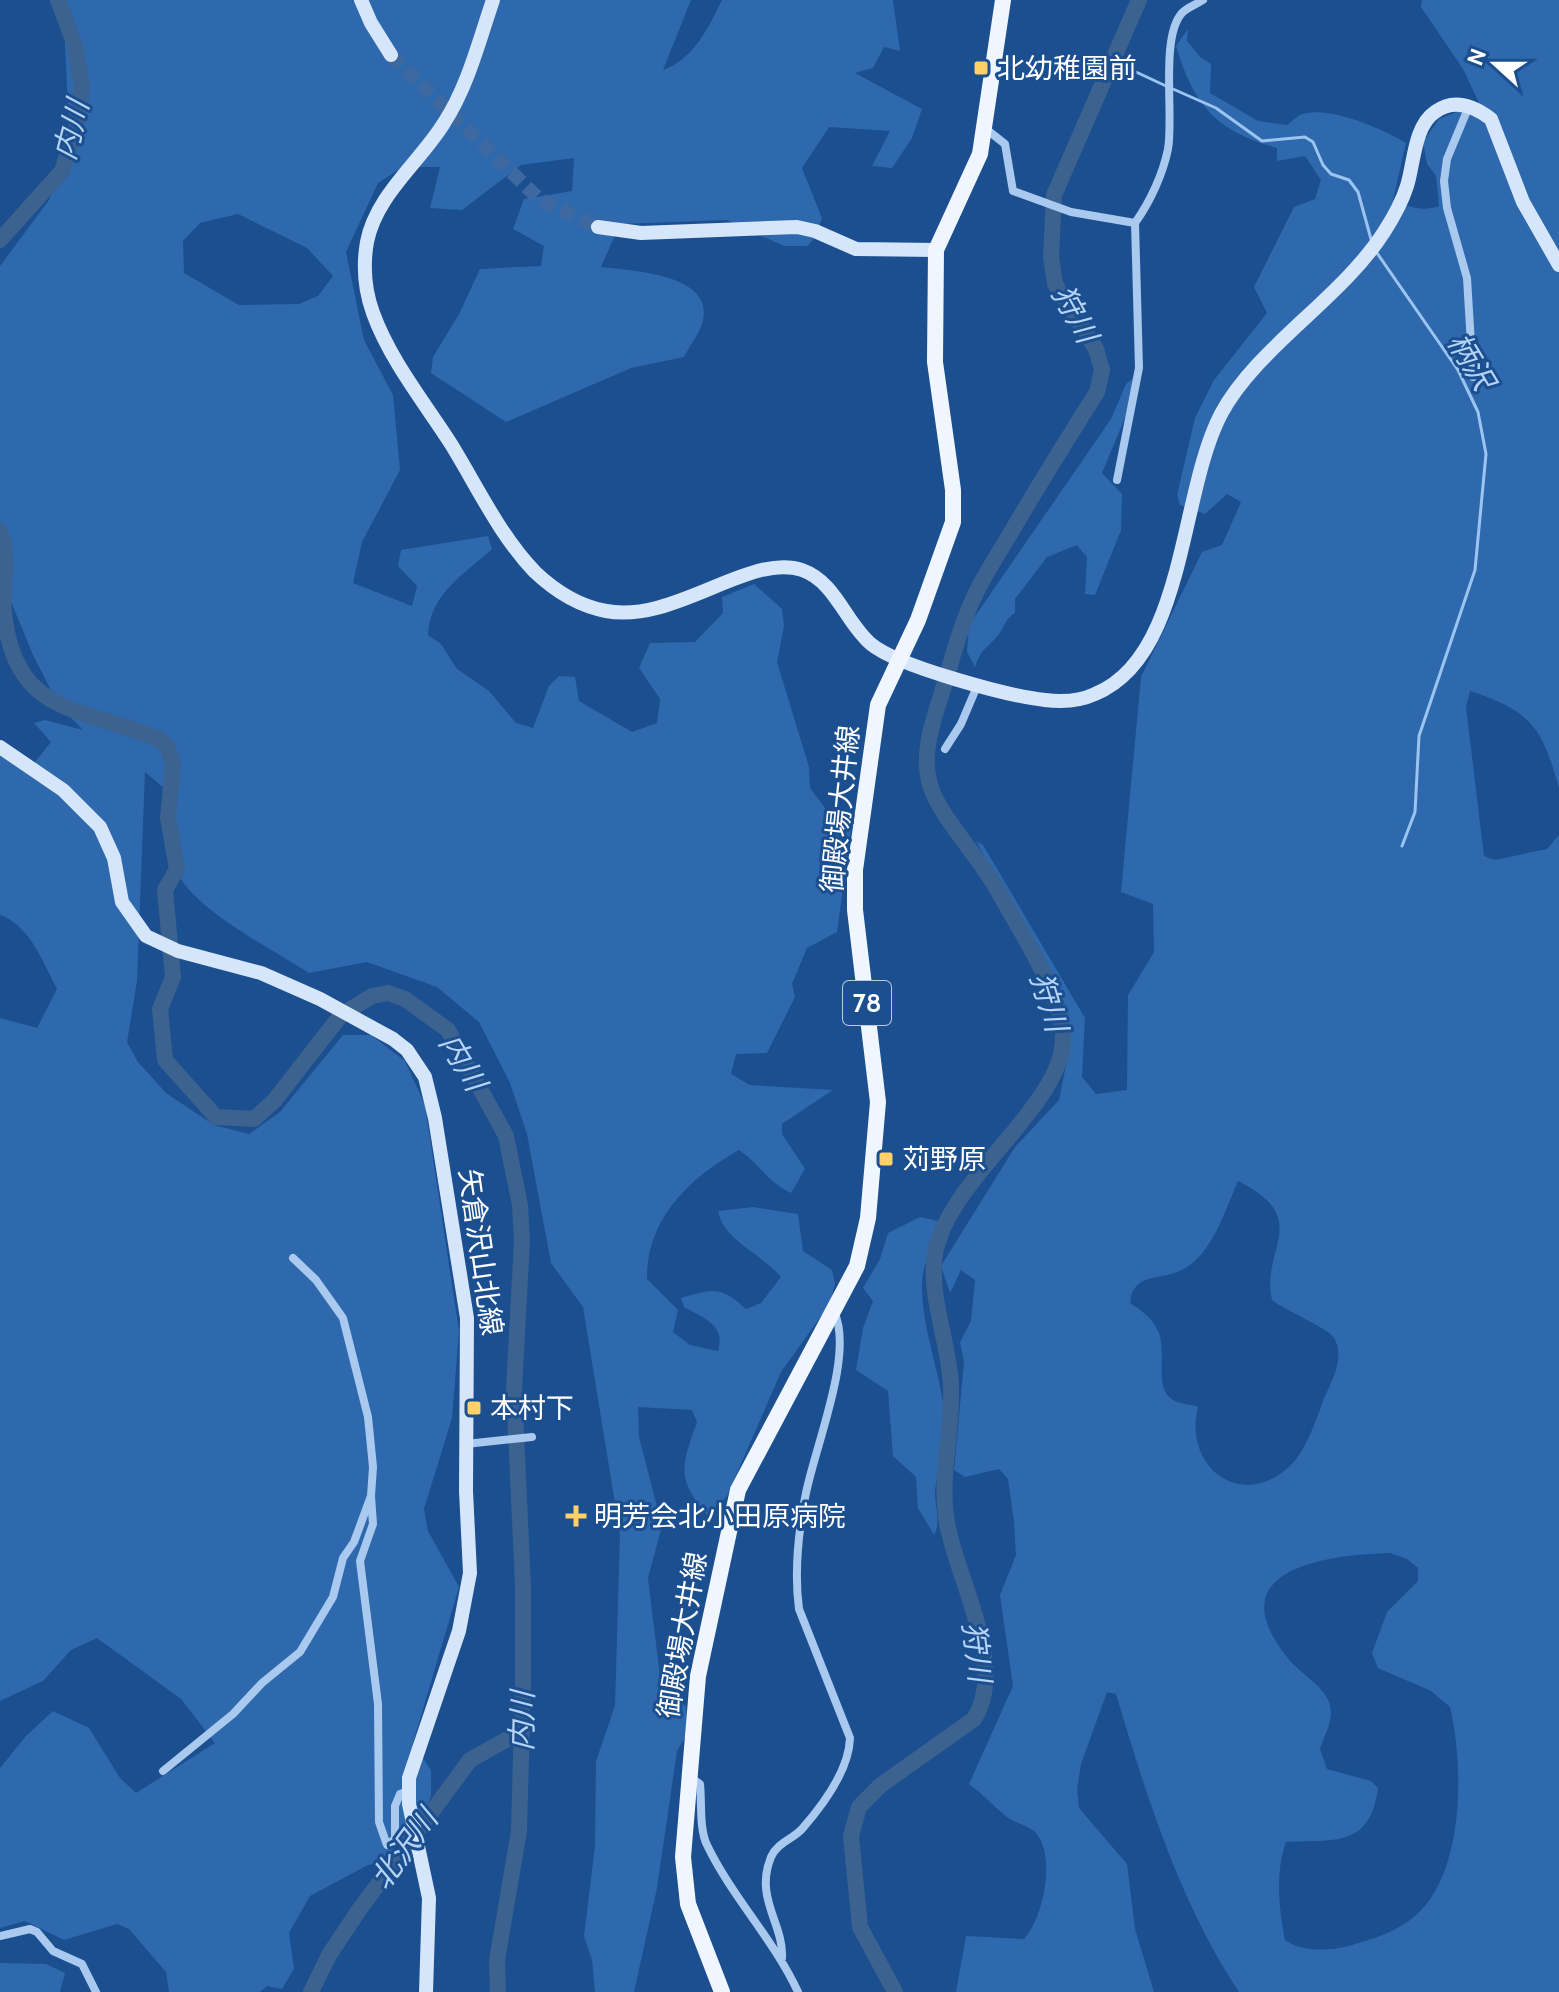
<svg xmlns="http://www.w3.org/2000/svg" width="1559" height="1992" viewBox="0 0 1559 1992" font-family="Cabin,'Noto Sans JP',sans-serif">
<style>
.green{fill:#2e69ad;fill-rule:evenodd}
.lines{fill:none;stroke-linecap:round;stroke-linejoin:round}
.stream{stroke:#9cc4f0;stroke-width:3}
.river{stroke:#3c6290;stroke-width:16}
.secondary-tunnel{stroke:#3d69a0;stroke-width:14;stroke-dasharray:14 7;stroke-linecap:butt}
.street{stroke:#a9c9ee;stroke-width:8}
.secondary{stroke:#d6e6fa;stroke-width:14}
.primary{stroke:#f0f6ff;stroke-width:16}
.poi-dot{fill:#ffd166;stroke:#1b4f8f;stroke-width:3}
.labels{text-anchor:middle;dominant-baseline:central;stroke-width:6;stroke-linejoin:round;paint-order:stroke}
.shield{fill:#1b4f8f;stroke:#bbcadd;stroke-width:2}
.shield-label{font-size:26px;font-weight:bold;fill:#fff}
.poi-label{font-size:28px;fill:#fff;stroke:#1b4f8f;text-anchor:start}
.street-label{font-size:28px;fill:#fff;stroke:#1b4f8f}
.water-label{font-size:30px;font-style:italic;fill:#b5d3f5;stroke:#1b4f8f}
</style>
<rect width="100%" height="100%" fill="#1b4f8f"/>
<path class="green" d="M 63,0 L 691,0 L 663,70 C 694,59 708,28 722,0 L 893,0 L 900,51 L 884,47 L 873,68 L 855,73 L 922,109 L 912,138 L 892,168 L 872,166 L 890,131 L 829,127 L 802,168 L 822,218 L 815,238 L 807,246 L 784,246 L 727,220 L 620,224 L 601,267 C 630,271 718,273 702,324 C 698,335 689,347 684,357 L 631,368 L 506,422 L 431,373 L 433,357 L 459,314 L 480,269 L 541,266 L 544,246 L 513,229 L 524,199 L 572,191 L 574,158 L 521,165 L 462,210 L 430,208 L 440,167 L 403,167 L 378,183 L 346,252 L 364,340 L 393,395 L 400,470 L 362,542 L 353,583 L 412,606 L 417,586 L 398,566 L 401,550 L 488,536 L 492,549 C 463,575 430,594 428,635 L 441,644 L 457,669 L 489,691 L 516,723 L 533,728 L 549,686 L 559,676 L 575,677 L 579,701 L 632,732 L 657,723 L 660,699 L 639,668 L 650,643 L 695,642 L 723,613 L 722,597 L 754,584 L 782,609 L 784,626 L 777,662 L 809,767 L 810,788 L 831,816 L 852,823 L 837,932 L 807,948 L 792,984 L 795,997 L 767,1053 L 736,1054 L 731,1074 L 750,1085 L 833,1090 L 782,1124 L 782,1134 L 805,1169 L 791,1193 C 765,1180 761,1165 739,1150 C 689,1178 646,1220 647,1279 L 678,1310 L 673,1332 L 690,1345 L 718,1351 C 726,1325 704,1318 684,1307 L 681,1298 C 713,1289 720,1285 746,1309 L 761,1303 L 781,1277 C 762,1254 723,1240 718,1211 L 753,1207 L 798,1214 L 803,1251 L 832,1270 L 835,1284 L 829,1305 L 781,1372 L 727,1496 L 708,1516 C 675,1478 682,1465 697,1422 L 692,1410 L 638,1407 L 639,1437 L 662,1526 L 648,1578 L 662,1693 L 686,1706 L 687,1734 L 677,1751 L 657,1888 L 634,1992 L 595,1992 L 592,1960 L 584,1936 L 595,1846 L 596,1761 L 615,1706 L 620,1534 L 583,1307 L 551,1263 L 527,1134 L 510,1083 L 479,1022 L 437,987 L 367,962 L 309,973 C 275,951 193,909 178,873 C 168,849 170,818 170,793 L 145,772 L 137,981 L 127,1042 L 138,1062 L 166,1093 L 214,1125 L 249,1134 L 280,1112 L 343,1035 L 371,1035 L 405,1061 L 425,1105 L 459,1331 L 452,1418 L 424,1509 L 428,1531 L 459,1587 L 413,1743 L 431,1770 L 431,1796 L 410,1846 L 393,1859 L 368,1865 L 310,1896 L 289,1933 L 294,1969 L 282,1989 L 267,1986 L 260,1992 L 169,1992 L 166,1972 L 129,1929 L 117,1924 L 64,1940 L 25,1921 L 0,1928 L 0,1768 L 26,1736 L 53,1711 L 89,1728 L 120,1778 L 136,1793 L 215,1743 L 181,1699 L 97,1638 L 71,1650 L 43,1681 L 0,1701 L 0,1018 L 37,1028 L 57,989 C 43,963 30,925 0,915 L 0,753 L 26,773 L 51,742 L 34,723 L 45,720 L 83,730 L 58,704 L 33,655 L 0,575 L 0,266 L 49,200 L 63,161 L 69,133 ZM 238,214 L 307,248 L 333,276 L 318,296 L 299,304 L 239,305 L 184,273 L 183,241 L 200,223 Z
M 1422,0 L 1559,0 L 1559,788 C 1542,728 1532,711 1470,691 L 1466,707 L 1484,856 L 1495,860 L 1547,849 L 1559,835 L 1559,1992 L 1239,1992 C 1180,1903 1146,1795 1116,1694 L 1107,1692 L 1081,1764 L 1077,1789 L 1079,1808 L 1127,1864 L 1135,1929 L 1154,1992 L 956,1992 L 966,1936 L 1024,1939 C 1043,1919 1057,1855 1035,1832 C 1028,1826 1015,1823 1007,1817 C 994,1807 983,1794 969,1784 L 1013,1686 L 1000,1595 L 1016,1555 L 1014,1522 L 1008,1479 L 999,1469 L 965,1477 L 954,1470 L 964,1362 L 960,1342 L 971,1321 L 975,1280 L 961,1270 L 950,1293 L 941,1266 L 1015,1147 L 1059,1100 L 1069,1050 L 1069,1025 L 1047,969 L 976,841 L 983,845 L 1085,1018 L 1082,1077 L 1096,1094 L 1127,1090 L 1128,995 L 1154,952 L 1153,904 L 1121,892 L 1141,677 L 1202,552 L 1222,545 L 1241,502 L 1227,494 L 1205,514 L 1180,505 L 1177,495 L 1195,418 L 1214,380 L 1267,313 L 1254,287 L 1294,207 L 1315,199 L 1321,180 L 1305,156 L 1277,161 L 1277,148 C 1216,131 1194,106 1176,46 L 1188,29 L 1187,41 L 1200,57 L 1211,64 L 1210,93 L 1258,121 L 1287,125 C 1292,122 1297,115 1303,114 C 1330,106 1383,129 1406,143 L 1393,200 C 1410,207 1422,212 1439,206 L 1436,176 L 1427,164 L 1423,142 L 1439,119 L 1479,103 L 1463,69 L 1421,7 ZM 1238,1181 C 1314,1219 1260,1249 1272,1300 C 1284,1310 1330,1329 1334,1338 C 1345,1356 1333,1379 1325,1396 C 1316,1419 1307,1450 1289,1467 C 1239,1512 1183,1465 1198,1407 C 1190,1404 1180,1404 1173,1400 C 1152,1387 1169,1350 1157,1329 C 1151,1317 1141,1310 1130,1303 C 1133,1272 1160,1281 1182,1270 C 1213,1254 1225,1210 1238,1181 ZM 1390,1553 L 1407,1559 L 1418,1568 L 1418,1581 L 1387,1612 L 1372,1653 L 1378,1668 L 1431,1691 L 1450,1707 C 1464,1766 1465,1873 1415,1916 C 1398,1931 1376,1938 1355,1944 C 1334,1951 1302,1953 1285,1940 C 1279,1909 1275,1872 1286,1842 C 1333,1839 1370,1849 1378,1788 L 1371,1781 L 1327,1769 L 1320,1749 C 1325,1733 1335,1719 1329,1702 C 1322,1684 1299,1673 1287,1657 C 1216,1568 1328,1555 1390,1553 Z
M 1135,377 L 1127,413 L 1102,473 L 1122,494 L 1121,530 L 1095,595 L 1085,594 L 1087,557 L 1077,545 L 1047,557 L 1015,599 L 1015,613 C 1004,620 1006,625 999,634 C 987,649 982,647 975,667 L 967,652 L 969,625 L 1111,419 L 1126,384 Z
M 920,1217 L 938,1221 C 935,1245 922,1261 922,1286 C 922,1335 945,1382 946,1432 C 946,1452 936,1472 935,1493 C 935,1506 941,1523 934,1535 L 918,1508 L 916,1477 L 893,1456 L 888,1391 L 856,1370 L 863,1328 L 873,1301 L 863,1288 L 880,1259 L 888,1233 Z
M 0,1963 L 46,1964 L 65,1973 L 60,1992 L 0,1992 Z"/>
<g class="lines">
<path class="stream" d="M 1113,66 L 1136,72 L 1166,86
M 1173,89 L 1216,108 L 1262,141 L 1305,137 L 1313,142 L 1323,165 L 1331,174 L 1349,180 L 1358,192 L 1371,239
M 1377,253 L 1458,370 L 1478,412 L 1486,454 L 1475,570 L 1419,736 L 1415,812 L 1402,846"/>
<path class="river" d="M 0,240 L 62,171 L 78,119 L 82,86 L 75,46 L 58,0
M 0,532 C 11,558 1,585 4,612 C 14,717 83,707 158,739 L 167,746 L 173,764 L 168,818 L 177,869 L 165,890 L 173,977 L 160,1009 L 165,1060 L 216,1117 L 254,1119 L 274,1101 L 341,1015 L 372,996 L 388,993 L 405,999 L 448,1030 L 506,1136 L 520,1205 L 522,1241 L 514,1389 L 523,1586 L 523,1683 L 519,1831 L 497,1960 L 498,1992
M 311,1992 L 329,1955 L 359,1910 L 470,1760 L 522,1731
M 895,1992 L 860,1927 L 851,1836 L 859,1807 L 881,1785 L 974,1719 C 1008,1666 957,1580 947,1523 C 939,1477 953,1430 951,1385 C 949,1345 931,1302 934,1262 C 940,1183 1063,1109 1063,1038 C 1063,995 1016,924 995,886 C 978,856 941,817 931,788 C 920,754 933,722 943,689 C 950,666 956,642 965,619 C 976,587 996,558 1013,529 C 1040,483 1068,438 1097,392 L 1102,370 L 1096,349 L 1055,284 L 1051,257 L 1054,195 L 1139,0"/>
<path class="secondary-tunnel" d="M 391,55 L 539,199 L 598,227"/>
<path class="street" d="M 1469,106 L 1447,159 L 1444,181 L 1447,208 L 1467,278 L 1473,377
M 986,129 L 1005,144 L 1013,191 L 1071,212 L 1135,223
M 1117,480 L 1139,368 L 1135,223 C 1150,202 1163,174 1168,149 C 1174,116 1160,37 1182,13 C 1186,8 1197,4 1203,0
M 945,749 L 961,724 L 978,684
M 466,1444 L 532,1437
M 371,1496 L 373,1524 L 360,1561 L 378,1704 L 379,1822 L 387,1845 L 395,1839 L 395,1806 L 400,1794 L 408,1791
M 163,1771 L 233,1714 L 262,1683 L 300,1652 L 333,1597 L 343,1558 L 354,1542 L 371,1496 L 373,1467 L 368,1417 L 343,1318 L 316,1280 L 293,1258
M 690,1777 L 700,1784 C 702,1802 699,1829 707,1845 C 732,1897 774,1940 798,1992
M 0,1936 L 30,1929 L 37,1932 L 53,1951 L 82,1964 L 96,1992
M 782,1958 C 784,1924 754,1898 771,1857 C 778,1842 793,1839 802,1829 C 823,1805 849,1770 850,1738 L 799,1609 C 794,1572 798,1535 805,1498 C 813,1451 855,1354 834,1312"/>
<path class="secondary" d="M 361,0 L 371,23 L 391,55
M 493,0 C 479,41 468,86 444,123 C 420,162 376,195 367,242 C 363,265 365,291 373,313 C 390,360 424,402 451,444 C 477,486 500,536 535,572 C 554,590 579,606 606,611 C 674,624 750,552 802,570 C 836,582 845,622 871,644 C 897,666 1008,696 1045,700 C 1061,702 1080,701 1095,694 C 1186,657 1179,494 1221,414 C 1256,348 1341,299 1384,232 C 1393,218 1402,202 1407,186 C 1414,164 1414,126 1435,112 C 1454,98 1474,106 1491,119 L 1523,202 L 1559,265
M 598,227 L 641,233 L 797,227 L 815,231 L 856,249 L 936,250
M 0,747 L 63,790 L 100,827 L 114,858 L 122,902 L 146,936 L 178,951 L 261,973 L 320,999 L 393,1039 L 407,1050 L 425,1077 L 435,1118 L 467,1318 L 466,1491 L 470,1573 L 459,1631 L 409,1778 L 409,1804 L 429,1898 L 426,1992"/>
<path class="primary" d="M 722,1992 L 688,1904 L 683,1857 L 698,1676 L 738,1490 L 857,1266 L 868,1218 L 878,1102 L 855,910 L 855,870 L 878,705 L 918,620 L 953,522 L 953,490 L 935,362 L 936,250 L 980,154 L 1003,0"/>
</g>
<g class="poi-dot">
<rect x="973" y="60" width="16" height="16" rx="4"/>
<rect x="878" y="1151" width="16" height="16" rx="4"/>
<rect x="466" y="1400" width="16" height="16" rx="4"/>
<path d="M572 1504h8v8h8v8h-8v8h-8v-8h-8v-8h8z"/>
</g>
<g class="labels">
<rect class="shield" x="843" y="981" width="48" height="44" rx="6"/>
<g class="shield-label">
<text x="867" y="1003">78</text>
</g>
<g class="poi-label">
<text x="997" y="68">北幼稚園前</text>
<text x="902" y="1159">苅野原</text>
<text x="490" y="1408">本村下</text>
<text x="594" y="1516">明芳会北小田原病院</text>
</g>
<g class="street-label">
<text transform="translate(840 809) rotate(-84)">御殿場大井線</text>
<text transform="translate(481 1252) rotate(82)">矢倉沢山北線</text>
<text transform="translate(682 1635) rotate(-80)">御殿場大井線</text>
</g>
<g class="water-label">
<text transform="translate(71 130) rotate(-76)">内川</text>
<text transform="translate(1075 314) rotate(61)">狩川</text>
<text transform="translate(1471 361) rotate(59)">柄沢</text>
<text transform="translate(1049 1002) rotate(73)">狩川</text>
<text transform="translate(463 1062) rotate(59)">内川</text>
<text transform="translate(977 1652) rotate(83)">狩川</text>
<text transform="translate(522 1721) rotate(-89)">内川</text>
<text transform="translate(404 1849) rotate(-54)">北沢川</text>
</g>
</g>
<g transform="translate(1495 64) rotate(291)" stroke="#1b4f8f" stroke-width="6" paint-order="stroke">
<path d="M0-6L14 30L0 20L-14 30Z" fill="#ffffff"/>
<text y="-12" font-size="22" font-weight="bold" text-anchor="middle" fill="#ffffff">N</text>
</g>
</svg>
